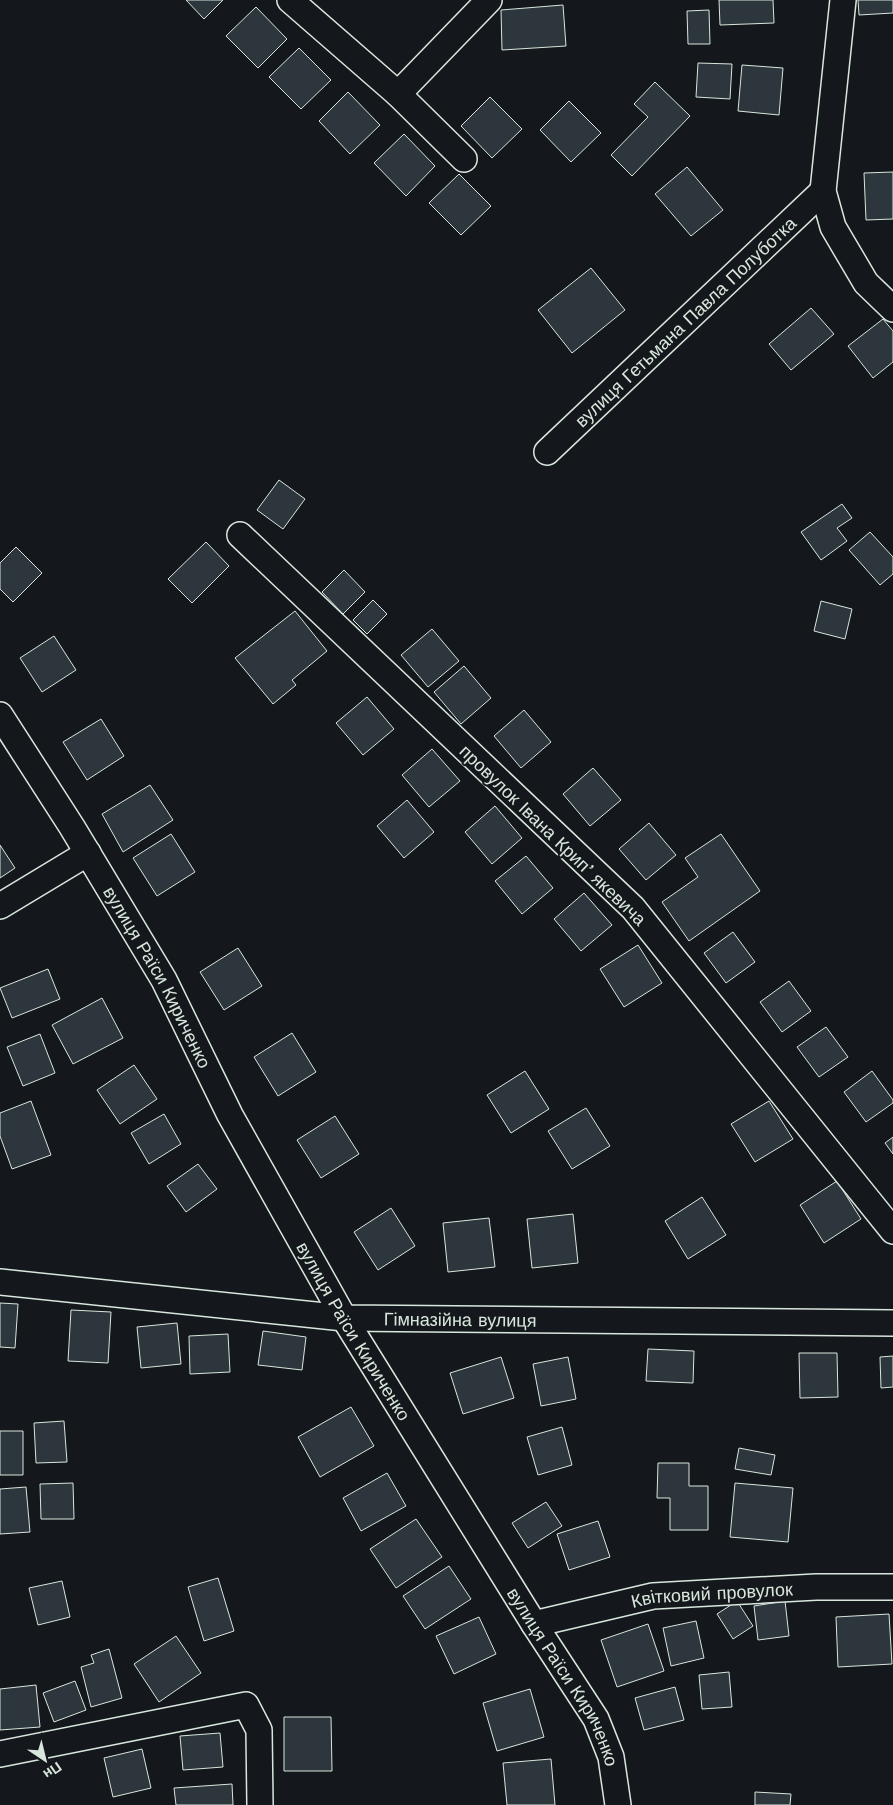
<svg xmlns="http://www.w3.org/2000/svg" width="893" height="1805" viewBox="0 0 893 1805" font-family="'Work Sans',sans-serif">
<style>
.building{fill:#2c363c;stroke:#d8e6dc}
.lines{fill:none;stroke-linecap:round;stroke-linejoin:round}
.street-casing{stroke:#d8e6dc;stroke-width:28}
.street{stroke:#14181c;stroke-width:25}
.labels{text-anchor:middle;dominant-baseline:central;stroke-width:4;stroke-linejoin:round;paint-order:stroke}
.street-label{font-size:18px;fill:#d8e6dc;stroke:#14181c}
</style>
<rect width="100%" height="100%" fill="#14181c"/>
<path class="building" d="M 186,0 L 223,0 L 204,19 Z
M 719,0 L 773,0 L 774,23 L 720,25 Z
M 858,0 L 893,0 L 893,13 L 859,15 Z
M 563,5 L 566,46 L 502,50 L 501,10 Z
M 256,7 L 287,39 L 258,68 L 226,36 Z
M 709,10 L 710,44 L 688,44 L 687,11 Z
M 299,48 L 331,80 L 301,109 L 269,77 Z
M 698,63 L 732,64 L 730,99 L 696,97 Z
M 742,65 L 783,68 L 779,115 L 738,111 Z
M 655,82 L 690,116 L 632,176 L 611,155 L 648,117 L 634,104 Z
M 348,92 L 380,125 L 350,154 L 319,121 Z
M 490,97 L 522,129 L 492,158 L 461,126 Z
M 569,101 L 601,133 L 571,162 L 540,130 Z
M 404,134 L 435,166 L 406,196 L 374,163 Z
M 687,167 L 723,210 L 691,236 L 655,194 Z
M 893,172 L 893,219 L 866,220 L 864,173 Z
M 459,174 L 491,206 L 461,235 L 429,203 Z
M 591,268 L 625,310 L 572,353 L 538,310 Z
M 811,308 L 834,334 L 791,370 L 769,344 Z
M 883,319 L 893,331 L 893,362 L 873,378 L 848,346 Z
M 279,480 L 305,499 L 283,529 L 257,510 Z
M 842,504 L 852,518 L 837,528 L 847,541 L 821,560 L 801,532 Z
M 870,532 L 893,557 L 893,574 L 880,585 L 849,550 Z
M 206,542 L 229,566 L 192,603 L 168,579 Z
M 16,547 L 42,573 L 13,602 L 0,589 L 0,563 Z
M 344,570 L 365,592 L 343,614 L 322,592 Z
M 373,600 L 387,614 L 367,634 L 353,620 Z
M 821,601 L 852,609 L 845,639 L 814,631 Z
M 295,611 L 327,651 L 292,680 L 296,685 L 273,704 L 235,658 Z
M 432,629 L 459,661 L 428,687 L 401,655 Z
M 54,636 L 76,670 L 42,692 L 20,658 Z
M 464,666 L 491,698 L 461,724 L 434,692 Z
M 367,697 L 394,729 L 363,755 L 336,723 Z
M 524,710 L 551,742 L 521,768 L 494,736 Z
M 101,719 L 124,756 L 87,780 L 63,742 Z
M 432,749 L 460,781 L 429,807 L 402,775 Z
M 593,768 L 621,800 L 590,826 L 563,794 Z
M 150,785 L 173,820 L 123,852 L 102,814 Z
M 407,800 L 434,832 L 404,858 L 377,826 Z
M 495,806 L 522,838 L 492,864 L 465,832 Z
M 649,823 L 676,855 L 646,880 L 619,849 Z
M 171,834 L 195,872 L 157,896 L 133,858 Z
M 721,834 L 760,891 L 689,941 L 662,902 L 698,877 L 685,858 Z
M 0,845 L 15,868 L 0,878 Z
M 526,856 L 553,888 L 522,914 L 495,881 Z
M 584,893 L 612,925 L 581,951 L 554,919 Z
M 733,932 L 755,962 L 726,983 L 704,953 Z
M 638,945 L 662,983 L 624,1007 L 600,969 Z
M 238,948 L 262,986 L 224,1010 L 200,972 Z
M 48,969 L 60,999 L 12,1018 L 0,988 Z
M 789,981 L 811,1011 L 782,1032 L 760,1002 Z
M 102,998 L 123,1038 L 73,1064 L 52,1025 Z
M 826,1027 L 848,1057 L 819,1077 L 797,1047 Z
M 292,1033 L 316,1072 L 278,1096 L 254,1057 Z
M 40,1034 L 55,1073 L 23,1086 L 7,1047 Z
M 134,1065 L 157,1099 L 120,1124 L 97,1090 Z
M 525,1071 L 549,1109 L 511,1133 L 487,1095 Z
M 872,1071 L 893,1100 L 893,1103 L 866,1122 L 844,1092 Z
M 31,1101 L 51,1155 L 12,1169 L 0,1136 L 0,1113 Z
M 769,1101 L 793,1139 L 755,1162 L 731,1124 Z
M 586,1108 L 610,1146 L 572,1169 L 548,1131 Z
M 164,1114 L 181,1144 L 149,1164 L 131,1133 Z
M 335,1116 L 359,1154 L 321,1178 L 297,1140 Z
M 893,1137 L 893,1154 L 885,1143 Z
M 198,1164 L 217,1189 L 186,1212 L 167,1186 Z
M 837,1181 L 861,1219 L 824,1243 L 800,1205 Z
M 702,1197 L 726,1235 L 688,1259 L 665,1221 Z
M 391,1208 L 415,1246 L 378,1270 L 354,1232 Z
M 573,1214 L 578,1263 L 532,1268 L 527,1219 Z
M 489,1218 L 495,1267 L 448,1272 L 443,1223 Z
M 0,1303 L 18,1304 L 15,1348 L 0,1347 Z
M 71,1310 L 111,1312 L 108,1363 L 68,1361 Z
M 177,1323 L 181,1364 L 141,1368 L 137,1327 Z
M 263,1331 L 306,1337 L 302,1370 L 258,1365 Z
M 228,1334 L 230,1372 L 190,1374 L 189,1336 Z
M 648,1349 L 694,1351 L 693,1383 L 646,1381 Z
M 799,1353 L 837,1353 L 838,1397 L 800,1398 Z
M 893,1356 L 893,1387 L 881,1388 L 880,1357 Z
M 501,1357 L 514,1398 L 463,1414 L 450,1373 Z
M 568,1357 L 576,1399 L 541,1406 L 533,1364 Z
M 351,1407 L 374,1446 L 320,1477 L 298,1437 Z
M 64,1421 L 67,1462 L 36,1463 L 34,1423 Z
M 562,1427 L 572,1465 L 538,1475 L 527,1437 Z
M 0,1431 L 23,1431 L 23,1475 L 0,1475 Z
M 739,1448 L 775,1455 L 771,1475 L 735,1469 Z
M 658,1463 L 689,1463 L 689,1486 L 708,1486 L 708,1530 L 670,1530 L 670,1498 L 657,1498 Z
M 387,1473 L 406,1506 L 361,1531 L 343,1498 Z
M 73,1483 L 74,1519 L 41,1519 L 40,1484 Z
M 735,1483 L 793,1488 L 788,1542 L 730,1537 Z
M 26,1487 L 30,1532 L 0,1534 L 0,1489 Z
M 546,1502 L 562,1526 L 528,1548 L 512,1523 Z
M 416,1519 L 442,1557 L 396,1588 L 370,1549 Z
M 598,1521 L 610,1557 L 569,1570 L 557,1534 Z
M 449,1566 L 471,1599 L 425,1629 L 403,1596 Z
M 218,1578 L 234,1631 L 204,1641 L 188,1587 Z
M 62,1581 L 70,1617 L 38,1625 L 29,1588 Z
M 737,1601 L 753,1626 L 733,1639 L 717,1614 Z
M 785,1601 L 789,1636 L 758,1640 L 754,1606 Z
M 889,1614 L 892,1664 L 838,1667 L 836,1617 Z
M 479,1617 L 496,1654 L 454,1674 L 436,1636 Z
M 696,1621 L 704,1658 L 671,1666 L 663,1628 Z
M 648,1624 L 664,1671 L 617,1687 L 601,1640 Z
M 176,1636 L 201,1673 L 159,1702 L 134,1664 Z
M 109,1649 L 122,1698 L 91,1707 L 81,1667 L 94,1663 L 91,1655 Z
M 729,1672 L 732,1707 L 702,1709 L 699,1675 Z
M 75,1681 L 86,1710 L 54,1722 L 43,1693 Z
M 36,1685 L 40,1727 L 0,1730 L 0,1689 Z
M 675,1687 L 684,1720 L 644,1730 L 635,1698 Z
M 530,1689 L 544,1737 L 497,1751 L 483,1703 Z
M 284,1717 L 331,1717 L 332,1771 L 284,1771 Z
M 220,1733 L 223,1767 L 183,1770 L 180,1736 Z
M 142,1749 L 151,1788 L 113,1797 L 104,1758 Z
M 551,1759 L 555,1805 L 507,1805 L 503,1763 Z
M 232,1784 L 233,1805 L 176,1805 L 174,1788 Z
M 755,1792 L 791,1794 L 790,1805 L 755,1805 Z"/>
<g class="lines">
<g class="street-casing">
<g id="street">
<path d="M 290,0 L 398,94 L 464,159"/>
<path d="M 843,0 L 823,191 L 833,227 L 866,283 L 893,309"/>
<path d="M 398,94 L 489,0"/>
<path id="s1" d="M 547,452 L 823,191"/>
<path d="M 240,535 L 633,908 L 893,1231"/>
<path id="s2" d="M 0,715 L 72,827 L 164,980 L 230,1115 L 344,1318 L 534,1624 L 596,1719 L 611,1757 L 618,1805"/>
<path d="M 0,906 L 88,853"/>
<path id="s3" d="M 0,1282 L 344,1318 L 893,1323"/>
<path id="s4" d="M 534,1624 L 653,1596 L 816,1587 L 893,1587"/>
<path d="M 0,1754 L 246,1705 L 259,1730 L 260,1805"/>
</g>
</g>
<use href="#street" class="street"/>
</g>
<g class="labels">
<g class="street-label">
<text stroke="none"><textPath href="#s1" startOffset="190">вулиця Гетьмана Павла Полуботка</textPath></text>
<text transform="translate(553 835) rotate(44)">провулок Івана Крипʼякевича</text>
<text stroke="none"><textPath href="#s2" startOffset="306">вулиця Раїси Кириченко</textPath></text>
<text stroke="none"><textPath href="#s3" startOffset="462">Гімназійна вулиця</textPath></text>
<text stroke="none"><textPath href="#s2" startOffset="711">вулиця Раїси Кириченко</textPath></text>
<text stroke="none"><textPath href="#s4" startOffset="181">Квітковий провулок</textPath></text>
<text stroke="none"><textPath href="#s2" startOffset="1116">вулиця Раїси Кириченко</textPath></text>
</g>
</g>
<g transform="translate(45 1760) rotate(145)" stroke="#14181c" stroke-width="4" paint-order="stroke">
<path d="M0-4L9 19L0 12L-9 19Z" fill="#d8e6dc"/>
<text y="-8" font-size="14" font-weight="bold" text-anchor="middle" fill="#d8e6dc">Пн</text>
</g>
</svg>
